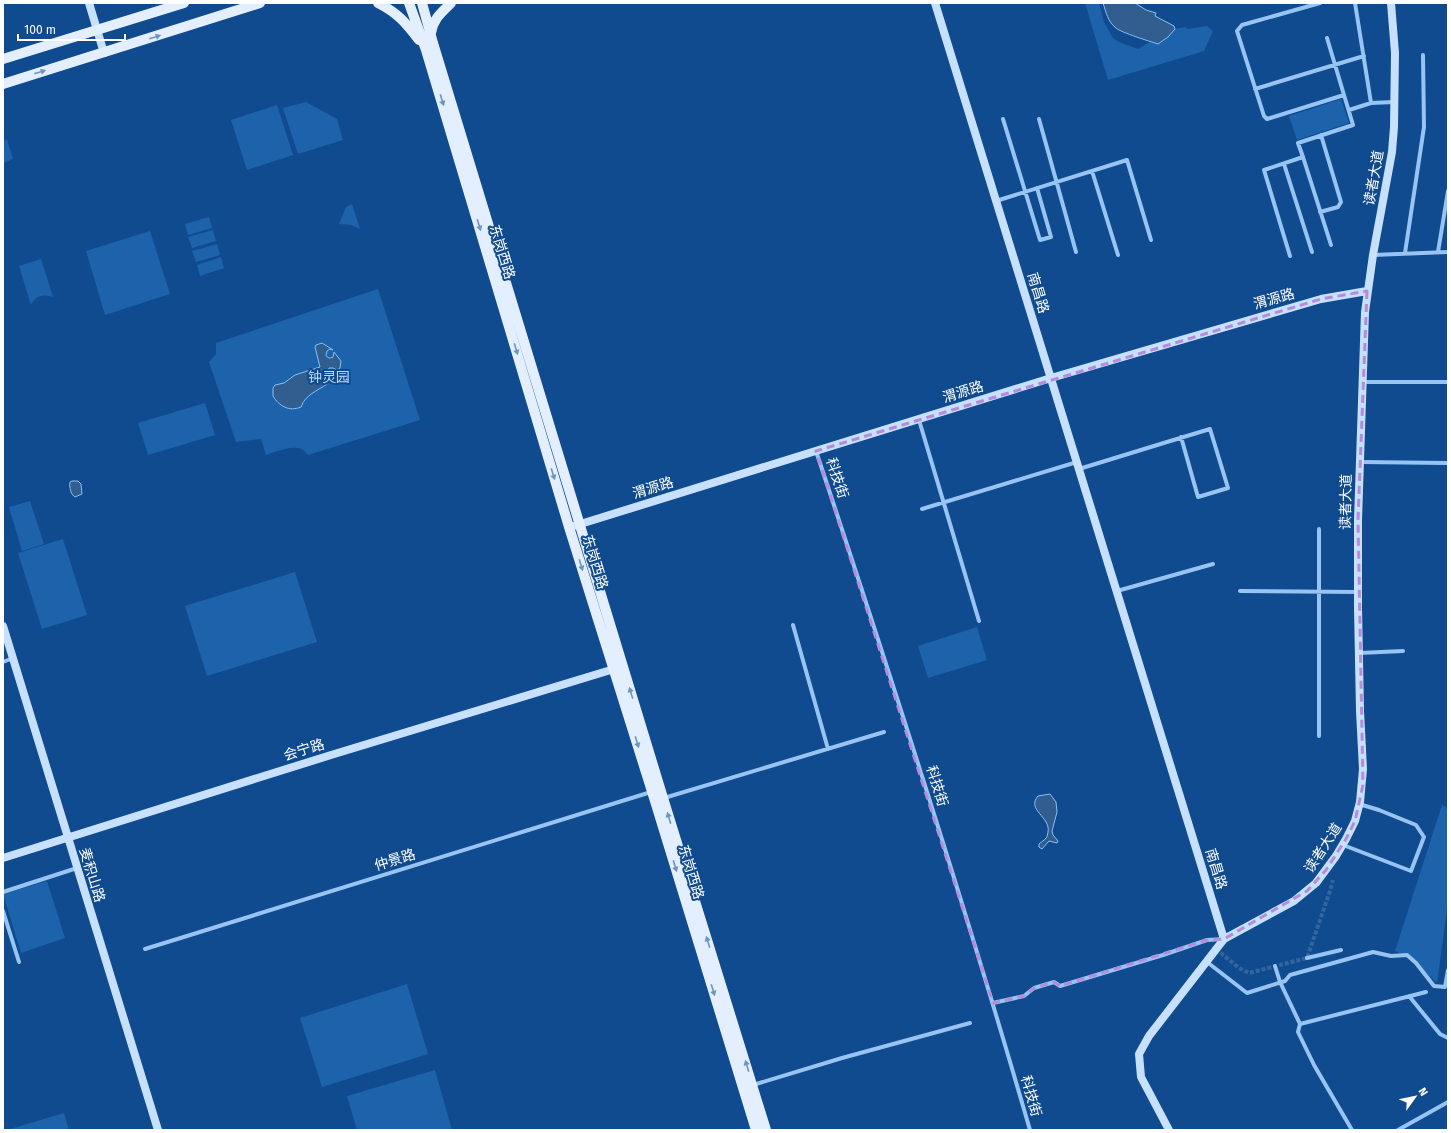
<svg xmlns="http://www.w3.org/2000/svg" width="1451" height="1133" viewBox="0 0 1451 1133" font-family="'Fira Sans','Noto Sans SC',sans-serif">
<style>
.green{fill:#1d63ac}
.water{fill:#315e8f;stroke:#88c0f7}
.lines{fill:none;stroke-linecap:round;stroke-linejoin:round}
.street-tunnel{stroke:#33669f;stroke-width:4;stroke-dasharray:4 2;stroke-linecap:butt}
.street{stroke:#97c4f3;stroke-width:4}
.secondary{stroke:#c6e0fd;stroke-width:8}
.primary{stroke:#e3efff;stroke-width:10}
.oneway{fill:#6e95c1}
.marked{fill:none;stroke:#b68bdc;stroke-width:3;stroke-dasharray:8 5;stroke-linejoin:round}
.labels{text-anchor:middle;dominant-baseline:central;stroke-width:4;stroke-linejoin:round;paint-order:stroke}
.street-label{font-size:14px;fill:#fff;stroke:#0f4b8e}
.park-label{font-size:14px;fill:#beddfe;stroke:#0f4b8e}
</style>
<rect width="100%" height="100%" fill="#0f4b8e"/>
<path class="green" d="M 1085,3 L 1099,3 L 1104,22 L 1113,38 L 1119,42 L 1138,49 L 1150,42 L 1158,44 L 1168,37 L 1175,29 L 1185,27 L 1188,29 L 1207,26 L 1213,31 L 1204,51 L 1108,80 Z
M 1341,99 L 1349,123 L 1297,140 L 1289,116 Z
M 306,102 L 337,119 L 343,140 L 298,154 L 283,108 Z
M 277,105 L 293,155 L 247,170 L 231,120 Z
M 7,139 L 13,159 L 3,163 L 3,141 Z
M 352,204 L 360,229 L 352,225 L 339,224 L 346,207 Z
M 209,217 L 212,228 L 188,235 L 185,224 Z
M 213,230 L 216,241 L 192,248 L 188,237 Z
M 150,231 L 170,294 L 105,315 L 86,251 Z
M 217,244 L 220,255 L 196,262 L 192,251 Z
M 221,257 L 224,268 L 200,276 L 197,265 Z
M 41,259 L 53,297 C 43,294 36,295 31,305 L 19,266 Z
M 378,289 L 420,420 L 308,455 C 299,441 279,451 266,455 L 261,439 L 236,442 L 209,362 L 216,354 L 216,343 Z
M 205,403 L 215,435 L 148,455 L 138,423 Z
M 30,501 L 44,544 L 22,551 L 9,507 Z
M 63,539 L 87,615 L 42,629 L 18,553 Z
M 295,572 L 317,642 L 207,676 L 185,606 Z
M 977,627 L 987,660 L 928,678 L 918,646 Z
M 1442,805 L 1448,808 L 1448,902 L 1437,983 L 1409,957 L 1395,951 Z
M 47,881 L 65,938 L 21,953 L 3,894 Z
M 407,984 L 428,1054 L 322,1087 L 300,1018 Z
M 435,1070 L 452,1130 L 357,1130 L 347,1096 Z
M 64,1113 L 69,1130 L 7,1130 Z"/>
<path class="water" d="M 1103,3 L 1135,3 L 1146,10 L 1156,13 L 1155,16 L 1174,26 L 1175,29 L 1168,37 L 1158,44 C 1149,41 1122,33 1116,28 C 1108,22 1106,12 1103,3 Z
M 322,343 L 333,350 L 330,349 L 327,351 L 326,355 C 327,358 330,359 333,357 L 334,352 L 341,361 L 340,368 L 337,370 L 333,368 L 329,368 L 327,375 L 327,384 C 317,391 305,395 301,407 C 289,412 279,406 273,396 L 273,388 L 275,385 L 284,383 L 295,375 L 320,367 L 315,347 L 316,345 Z
M 72,481 L 78,481 L 81,484 L 82,494 L 75,497 C 71,495 69,487 70,482 Z
M 1050,794 L 1056,802 L 1057,812 L 1052,831 L 1053,835 L 1058,841 L 1057,843 L 1049,841 L 1042,849 L 1039,847 L 1039,844 C 1041,842 1045,840 1046,838 C 1047,838 1048,832 1048,832 C 1051,817 1026,810 1038,796 Z"/>
<g class="lines">
<path class="street-tunnel" d="M 1216,949 L 1239,968 L 1249,973 L 1307,958 L 1330,891 L 1333,880"/>
<path class="street" d="M 1355,3 L 1371,103
M 1327,38 L 1344,95
M 1255,89 L 1364,56
M 1349,110 L 1371,103 L 1394,102
M 1003,119 L 1040,240 L 1051,237 L 1037,188
M 1039,119 L 1076,252
M 1303,157 L 1331,245
M 1284,164 L 1312,252
M 1092,171 L 1118,255
M 996,201 L 1127,160 L 1151,240
M 1320,212 L 1338,207 L 1341,202 L 1321,135
M 1438,252 L 1448,191
M 1405,253 L 1424,127 L 1423,55
M 1373,255 L 1448,252
M 1290,256 L 1264,170 L 1303,157 L 1298,143 L 1353,125 L 1344,95 L 1267,119 L 1264,116 L 1237,31 L 1242,25 L 1320,3
M 1363,382 L 1448,382
M 919,420 L 979,621
M 816,451 C 891,676 964,902 1030,1130
M 1360,462 L 1448,463
M 1079,469 L 1167,442 L 1210,429 L 1228,488 L 1198,497 L 1181,437
M 922,509 L 1077,462
M 1117,591 L 1213,564
M 1240,591 L 1358,592
M 793,625 L 828,749
M 1359,653 L 1403,651
M 3,662 L 13,658
M 1319,736 L 1319,529
M 664,798 L 884,732
M 1343,845 L 1411,871 L 1424,837 L 1416,825 L 1379,810 L 1359,804
M 3,892 L 77,868
M 3,911 L 19,962
M 145,949 L 651,792
M 1307,958 L 1341,950
M 1207,962 L 1247,993 L 1285,981 L 1290,975 L 1373,952 L 1391,956 L 1407,955 L 1416,963 L 1434,986 L 1445,987 L 1448,970
M 1275,966 L 1280,982 L 1300,1024 L 1298,1032 L 1314,1065 L 1352,1130
M 1409,996 L 1440,1034 L 1448,1038
M 993,1003 L 1024,996 L 1034,988 L 1054,982 L 1060,986 L 1163,955 L 1207,940 L 1224,939
M 1300,1024 L 1426,992
M 753,1085 L 842,1058 L 970,1023
M 1398,1130 L 1448,1102"/>
<path class="secondary" d="M 89,3 L 104,53
M 935,3 L 1224,939
M 574,526 L 1051,378 L 1321,299 L 1367,291
M 3,626 L 158,1130
M 3,858 L 331,755 L 614,669
M 1169,1130 L 1141,1077 L 1139,1054 L 1149,1036 L 1224,939 L 1294,901 L 1316,883 L 1336,856 L 1346,839 L 1355,821 L 1360,802 L 1363,769 L 1360,711 L 1358,608 L 1358,520 L 1365,312 L 1373,255 L 1392,152 L 1394,127 L 1395,53 L 1391,3"/>
<path class="primary" d="M 378,3 C 398,13 406,23 419,40
M 409,3 L 426,50 L 569,527 L 655,801 L 756,1130
M 422,3 L 433,43 L 663,798 L 766,1130
M 431,33 C 433,19 442,12 451,3
M 3,59 L 184,3
M 3,84 L 260,3"/>
</g>
<defs><path id="oneway-solid" d="M-6-.8H1V-3.2L6.5 0L1 3.2V.8H-6Z"/></defs>
<g class="oneway">
<use href="#oneway-solid" transform="translate(155 37) rotate(-18)"/>
<use href="#oneway-solid" transform="translate(40 72) rotate(-17)"/>
<use href="#oneway-solid" transform="translate(442 100) rotate(73)"/>
<use href="#oneway-solid" transform="translate(479 225) rotate(73)"/>
<use href="#oneway-solid" transform="translate(516 349) rotate(73)"/>
<use href="#oneway-solid" transform="translate(553 474) rotate(73)"/>
<use href="#oneway-solid" transform="translate(581 565) rotate(73)"/>
<use href="#oneway-solid" transform="translate(631 693) rotate(-107)"/>
<use href="#oneway-solid" transform="translate(637 742) rotate(73)"/>
<use href="#oneway-solid" transform="translate(669 818) rotate(-107)"/>
<use href="#oneway-solid" transform="translate(675 866) rotate(73)"/>
<use href="#oneway-solid" transform="translate(708 942) rotate(-107)"/>
<use href="#oneway-solid" transform="translate(713 990) rotate(73)"/>
<use href="#oneway-solid" transform="translate(747 1066) rotate(-107)"/>
</g>
<path class="marked" d="M 1367,291 L 1358,520 L 1363,785 L 1355,821 L 1346,839 L 1326,870 L 1307,891 L 1224,939 L 1207,940 L 1060,986 L 1054,982 L 1034,988 L 1024,996 L 993,1003 L 816,451 L 1321,299 Z"/>
<g class="labels">
<g class="street-label">
<text transform="translate(1374 178) rotate(-80)">读者大道</text>
<text transform="translate(502 252) rotate(73)">东岗西路</text>
<text transform="translate(1038 293) rotate(73)">南昌路</text>
<text transform="translate(1274 299) rotate(-16)">渭源路</text>
<text transform="translate(963 392) rotate(-17)">渭源路</text>
<text transform="translate(837 478) rotate(72)">科技街</text>
<text transform="translate(653 488) rotate(-17)">渭源路</text>
<text transform="translate(1346 502) rotate(-89)">读者大道</text>
<text transform="translate(595 562) rotate(73)">东岗西路</text>
<text transform="translate(304 750) rotate(-17)">会宁路</text>
<text transform="translate(937 786) rotate(73)">科技街</text>
<text transform="translate(1323 848) rotate(-57)">读者大道</text>
<text transform="translate(395 860) rotate(-17)">仲景路</text>
<text transform="translate(1216 869) rotate(73)">南昌路</text>
<text transform="translate(691 872) rotate(73)">东岗西路</text>
<text transform="translate(92 875) rotate(73)">麦积山路</text>
<text transform="translate(1031 1096) rotate(74)">科技街</text>
</g>
<g class="park-label">
<text x="329" y="377">钟灵园</text>
</g>
</g>
<rect width="1451" height="1133" fill="none" stroke="#ffffff" stroke-width="8"/>
<g transform="translate(1415 1097) rotate(57)" stroke="#0f4b8e" stroke-width="3" paint-order="stroke">
<path d="M0-3L7 15L0 10L-7 15Z" fill="#ffffff"/>
<text y="-6" font-size="11" font-weight="bold" text-anchor="middle" fill="#ffffff">N</text>
</g>
<path d="M18 34v6h107v-6" fill="none" stroke="#ffffff" stroke-width="2"/>
<text x="24" y="34" font-size="12" fill="#ffffff" stroke="#0f4b8e" stroke-width="3" paint-order="stroke">100 m</text>
</svg>
